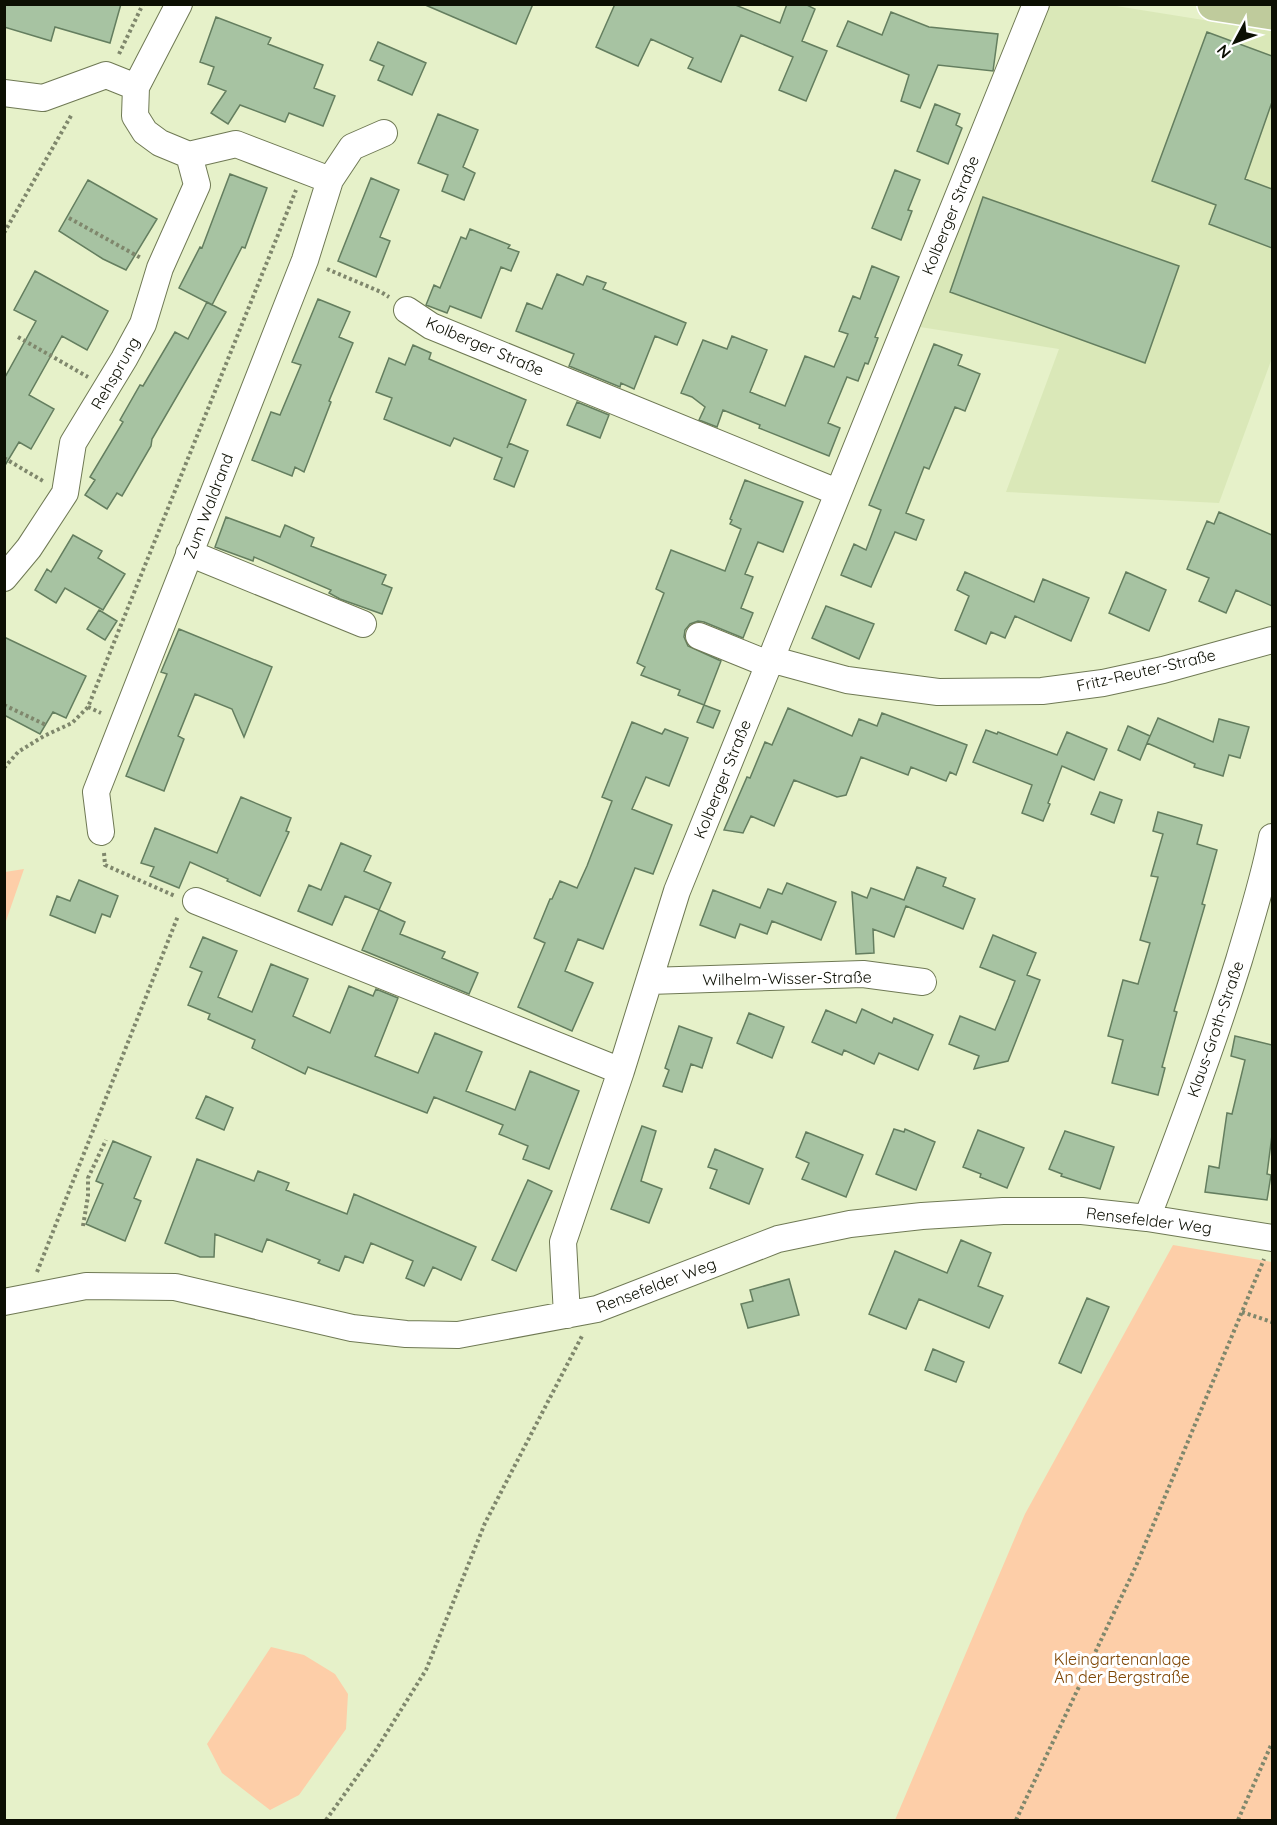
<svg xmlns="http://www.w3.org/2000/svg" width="1277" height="1825" viewBox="0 0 1277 1825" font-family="Quicksand,sans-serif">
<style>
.built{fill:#dae8b8}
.green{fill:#fdcea8}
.building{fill:#a7c3a2;stroke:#647e5f;stroke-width:1.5}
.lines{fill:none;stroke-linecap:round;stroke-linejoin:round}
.minor-casing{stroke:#6f7954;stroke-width:28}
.major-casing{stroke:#fff;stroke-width:36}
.path{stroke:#7f876c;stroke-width:4;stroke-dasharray:3 3;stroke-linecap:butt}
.minor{stroke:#fff;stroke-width:26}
.major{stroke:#bfcb9c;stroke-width:33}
.labels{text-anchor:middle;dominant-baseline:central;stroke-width:6;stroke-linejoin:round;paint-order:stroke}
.street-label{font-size:16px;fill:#0c0f03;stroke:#fff}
.park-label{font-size:16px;fill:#7e4503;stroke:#fff}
</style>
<rect width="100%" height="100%" fill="#e6f1c9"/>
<path class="built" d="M 1049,5 L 1110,5 L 1272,31 L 1272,358 L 1219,503 L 1006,492 L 1059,349 L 920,327 Z"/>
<path class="green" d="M 24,869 L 5,924 L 5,872 Z
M 1173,1245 L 1272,1262 L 1272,1820 L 895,1820 L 1025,1514 Z
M 271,1647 L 304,1655 L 335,1674 L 348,1694 L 346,1729 L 299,1795 L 270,1810 L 222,1773 L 207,1744 Z"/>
<path class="building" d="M 4,4 L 121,4 L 110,43 L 55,27 L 51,41 L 4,27 Z
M 423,4 L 533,4 L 516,44 Z
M 615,4 L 733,4 L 780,23 L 787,4 L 805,4 L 815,9 L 802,41 L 827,51 L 806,101 L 779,90 L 793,57 L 741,35 L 721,82 L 688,68 L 693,58 L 651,39 L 638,66 L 596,47 Z
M 891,12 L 929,27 L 998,34 L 993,71 L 938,65 L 920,108 L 901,101 L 909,75 L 837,46 L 848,21 L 882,35 Z
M 216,17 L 271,38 L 268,44 L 323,65 L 314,88 L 335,96 L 323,126 L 289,113 L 285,122 L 240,105 L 228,124 L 211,113 L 226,91 L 208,84 L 214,67 L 200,62 Z
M 1207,32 L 1272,56 L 1272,102 L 1245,179 L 1272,189 L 1272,248 L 1209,224 L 1216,205 L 1152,181 Z
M 378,42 L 426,63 L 412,95 L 378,80 L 384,66 L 370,60 Z
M 935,104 L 960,114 L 956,125 L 962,128 L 948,164 L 917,151 Z
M 438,114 L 478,130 L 463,167 L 475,173 L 464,200 L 442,191 L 448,175 L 418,163 Z
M 895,170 L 920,180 L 908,210 L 912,211 L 901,240 L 872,228 Z
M 230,174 L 267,188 L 245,248 L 242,247 L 212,305 L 179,288 L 200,247 L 202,248 Z
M 371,178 L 399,190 L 380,237 L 390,241 L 376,277 L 338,261 Z
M 88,180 L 157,219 L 126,270 L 103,259 L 59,231 Z
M 983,197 L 1179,266 L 1145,363 L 950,292 Z
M 470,229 L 510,245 L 508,248 L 519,252 L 511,271 L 501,267 L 481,318 L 450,306 L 447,313 L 426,305 L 434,285 L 440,288 L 461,237 L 466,239 Z
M 872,266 L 899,277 L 875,337 L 878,338 L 868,364 L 865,363 L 858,381 L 847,377 L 828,423 L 840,428 L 829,456 L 759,428 L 760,425 L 723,410 L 717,427 L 699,420 L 705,407 L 692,397 L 681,393 L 703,340 L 727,349 L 732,336 L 767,350 L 750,392 L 785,406 L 805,356 L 834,367 L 848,334 L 839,331 L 853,296 L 860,299 Z
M 35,271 L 108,311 L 87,350 L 62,336 L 29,395 L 54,409 L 31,449 L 19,442 L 4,467 L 4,379 L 36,321 L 14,310 Z
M 557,274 L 583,285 L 587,276 L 606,283 L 603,289 L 686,323 L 677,345 L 655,336 L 634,389 L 621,383 L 620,387 L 569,366 L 574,354 L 516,331 L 527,303 L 542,309 Z
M 318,299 L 350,312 L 339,337 L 353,343 L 329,401 L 331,402 L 304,472 L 295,467 L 292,476 L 252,460 L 271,412 L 280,415 L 301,365 L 292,362 Z
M 207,302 L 226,312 L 152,439 L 151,446 L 122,496 L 117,493 L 107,509 L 85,495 L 95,480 L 90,477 L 123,422 L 120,420 L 140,385 L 143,386 L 175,332 L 188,339 Z
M 934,344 L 962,355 L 958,365 L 980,374 L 965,411 L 955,407 L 929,469 L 924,467 L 906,513 L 924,520 L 916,540 L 895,532 L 871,587 L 841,575 L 854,544 L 866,550 L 881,510 L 869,505 Z
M 413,345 L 431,353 L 429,359 L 526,400 L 507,448 L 509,443 L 528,451 L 514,487 L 494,479 L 502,458 L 454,438 L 450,446 L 384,419 L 392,398 L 376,392 L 389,358 L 405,365 Z
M 577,402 L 609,415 L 600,438 L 567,425 Z
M 745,480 L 803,502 L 783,552 L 758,542 L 745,574 L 753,577 L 741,608 L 753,613 L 743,638 L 704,622 L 698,621 L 690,624 L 685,630 L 684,637 L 688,646 L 721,661 L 704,705 L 678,695 L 680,690 L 641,675 L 645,667 L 637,663 L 664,593 L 656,589 L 671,550 L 725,571 L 741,529 L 730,524 L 732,520 L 730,519 Z
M 1219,512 L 1272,535 L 1272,606 L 1236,590 L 1226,613 L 1199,601 L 1209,578 L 1187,569 L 1207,521 L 1214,524 Z
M 226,517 L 280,537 L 285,525 L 314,538 L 311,546 L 386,575 L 382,584 L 392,588 L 382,614 L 340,599 L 329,593 L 331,590 L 254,557 L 253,561 L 215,547 Z
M 73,535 L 102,551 L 98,558 L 125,574 L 103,610 L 65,588 L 56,603 L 35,590 L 47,569 L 51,572 Z
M 965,572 L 1034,602 L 1043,579 L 1089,598 L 1071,641 L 1015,616 L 1005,638 L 991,632 L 986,644 L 955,630 L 969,596 L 957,590 Z
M 1126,572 L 1166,590 L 1149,631 L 1109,613 Z
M 826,606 L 874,624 L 859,659 L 812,638 Z
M 99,610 L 117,621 L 105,640 L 87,629 Z
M 179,629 L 272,667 L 244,737 L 232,709 L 195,694 L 178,736 L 184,739 L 164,791 L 126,776 L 167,674 L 161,672 Z
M 4,637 L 86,676 L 66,718 L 53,712 L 40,734 L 4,715 Z
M 704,705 L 720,711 L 713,728 L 697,722 Z
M 788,708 L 852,736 L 859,719 L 877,726 L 882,713 L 967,745 L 956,775 L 950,772 L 946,781 L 911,767 L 908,775 L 861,757 L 846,795 L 837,797 L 794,780 L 774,826 L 751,816 L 743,833 L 724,830 L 747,777 L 750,778 L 765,742 L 772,745 Z
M 1158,718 L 1213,742 L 1219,719 L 1249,727 L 1240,758 L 1229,755 L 1223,776 L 1194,767 L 1195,764 L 1147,743 Z
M 632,722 L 662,734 L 665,729 L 688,738 L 669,786 L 646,777 L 632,809 L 672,825 L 653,874 L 635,868 L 603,949 L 578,939 L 565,971 L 593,983 L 572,1031 L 518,1007 L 545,943 L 534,938 L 550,899 L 552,899 L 560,881 L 577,888 L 587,866 L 612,801 L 602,797 Z
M 1128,726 L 1150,736 L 1140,760 L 1118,750 Z
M 986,730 L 997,734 L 998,732 L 1057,755 L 1067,732 L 1107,749 L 1094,780 L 1062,766 L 1048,803 L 1050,804 L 1043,821 L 1022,813 L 1032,785 L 973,762 Z
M 1100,792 L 1122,800 L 1114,823 L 1091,814 Z
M 241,797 L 291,818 L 286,831 L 289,832 L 260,896 L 227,881 L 228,879 L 190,862 L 179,888 L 150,876 L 154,867 L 141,863 L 155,828 L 217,853 Z
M 1158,812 L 1202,825 L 1197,844 L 1217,850 L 1202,904 L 1205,905 L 1174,1011 L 1177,1012 L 1162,1067 L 1165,1068 L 1158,1095 L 1112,1083 L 1123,1040 L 1108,1036 L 1123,980 L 1138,984 L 1150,943 L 1140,940 L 1158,877 L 1151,876 L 1163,834 L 1153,831 Z
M 341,843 L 371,856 L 364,871 L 391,883 L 379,910 L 345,896 L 332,925 L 298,911 L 309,885 L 321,890 Z
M 917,867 L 946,878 L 943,886 L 975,899 L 963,929 L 906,906 L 894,937 L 873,929 L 874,953 L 856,954 L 852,892 L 867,898 L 871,888 L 904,900 Z
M 79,880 L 118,896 L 110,917 L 102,914 L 95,933 L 50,915 L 57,896 L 70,901 Z
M 787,883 L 836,902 L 821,940 L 772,921 L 767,934 L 740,924 L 735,938 L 700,925 L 713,890 L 760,908 L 768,889 L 782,894 Z
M 379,910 L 405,922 L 400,934 L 445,952 L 442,958 L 478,973 L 469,994 L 362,950 Z
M 993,935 L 1036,953 L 1027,975 L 1040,980 L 1008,1061 L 974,1069 L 979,1056 L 949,1044 L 960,1016 L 995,1030 L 1008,999 L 1015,981 L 980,967 Z
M 203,937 L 237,951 L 218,997 L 252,1012 L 271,964 L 308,979 L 293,1016 L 330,1033 L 349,986 L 373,996 L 376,989 L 398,998 L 375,1056 L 418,1073 L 435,1033 L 482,1052 L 466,1091 L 515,1110 L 530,1071 L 579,1091 L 549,1169 L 523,1159 L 528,1146 L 499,1134 L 503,1125 L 434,1097 L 427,1113 L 308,1067 L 305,1074 L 252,1048 L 255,1040 L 208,1019 L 210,1014 L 188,1005 L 202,972 L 190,967 Z
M 862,1009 L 892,1023 L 894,1018 L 933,1035 L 918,1070 L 879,1053 L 874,1064 L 844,1050 L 842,1055 L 812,1042 L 826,1010 L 856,1023 Z
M 749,1013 L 784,1027 L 772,1058 L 737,1043 Z
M 679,1026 L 712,1038 L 702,1068 L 691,1064 L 682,1092 L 663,1086 L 669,1070 L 665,1068 Z
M 1235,1036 L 1272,1045 L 1272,1135 L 1267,1174 L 1271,1175 L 1267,1200 L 1205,1192 L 1209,1166 L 1219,1168 L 1227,1113 L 1232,1114 L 1245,1060 L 1231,1056 Z
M 206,1096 L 233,1108 L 224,1130 L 196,1118 Z
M 642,1126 L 656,1131 L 641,1181 L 662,1189 L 649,1223 L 611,1209 Z
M 894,1129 L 904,1132 L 905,1129 L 935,1142 L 916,1190 L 876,1174 Z
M 978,1130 L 1024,1148 L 1007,1188 L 980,1177 L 981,1174 L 963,1167 Z
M 1065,1131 L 1114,1147 L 1100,1189 L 1061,1176 L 1062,1174 L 1049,1169 Z
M 806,1132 L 863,1155 L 846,1197 L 802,1179 L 809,1163 L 796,1157 Z
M 113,1141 L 151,1157 L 134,1198 L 141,1201 L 125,1241 L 86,1224 L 103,1184 L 96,1181 Z
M 715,1149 L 763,1169 L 749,1204 L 710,1188 L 717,1170 L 708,1167 Z
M 197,1159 L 254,1181 L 258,1171 L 289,1183 L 286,1190 L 347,1214 L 354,1194 L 476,1247 L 461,1280 L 433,1267 L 424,1286 L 406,1278 L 413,1261 L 371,1243 L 363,1263 L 345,1256 L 339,1271 L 318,1263 L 320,1260 L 267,1239 L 262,1252 L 215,1234 L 214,1257 L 200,1257 L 165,1243 Z
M 528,1180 L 552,1191 L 516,1271 L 492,1260 Z
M 961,1240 L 991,1253 L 978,1286 L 1003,1296 L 989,1328 L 919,1299 L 906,1329 L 869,1314 L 895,1251 L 947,1273 Z
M 789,1279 L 799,1315 L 748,1328 L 741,1304 L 753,1301 L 750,1290 Z
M 1087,1298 L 1109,1307 L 1081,1373 L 1059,1363 Z
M 933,1349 L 964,1362 L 956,1382 L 925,1370 Z"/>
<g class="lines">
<g class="minor-casing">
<path id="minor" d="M 179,4 L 136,87 L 135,116 L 145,132 L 160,143 L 189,155 L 236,144 L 330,180 L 352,147 L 384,133
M 4,93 L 43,98 L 106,75 L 136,87
M 407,310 L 431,326 L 837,492
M 189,553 L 363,624
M 4,578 L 29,548 L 65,493 L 73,443 L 124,359 L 143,324 L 160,268 L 197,185 L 189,155
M 699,636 L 768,664
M 770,659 L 847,680 L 938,692 L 1042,691 L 1103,683 L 1163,670 L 1272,640
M 101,832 L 96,792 L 305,260 L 330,180
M 196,901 L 621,1071
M 649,981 L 863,974 L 923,982
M 1147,1218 C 1180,1133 1212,1047 1239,960 C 1251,919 1264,879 1272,837
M 4,1302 L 86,1286 L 175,1287 L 352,1328 L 406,1334 L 458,1335 L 597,1309 L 778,1239 L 850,1224 L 922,1216 L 1003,1211 L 1082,1211 L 1147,1218 L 1272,1238
M 567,1315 L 563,1242 L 621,1071 L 677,891 L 1036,4"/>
</g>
<g class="major-casing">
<path id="major" d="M 1214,4 L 1272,13"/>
</g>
<path class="path" d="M 119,54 L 143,4
M 69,218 L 141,258
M 4,233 L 72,114
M 327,269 L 381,292 L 389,297
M 18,337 L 88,377
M 4,458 L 43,481
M 4,705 L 46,725
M 88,707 L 101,713
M 4,768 L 18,752 L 44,736 L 72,723 L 88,707 L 296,190
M 104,853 L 105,865 L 175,896
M 83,1226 L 88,1196 L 88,1178 L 106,1140
M 37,1272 L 178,916
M 1242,1312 L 1272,1322
M 326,1820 L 374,1753 L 426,1670 L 485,1523 L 582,1336
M 1016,1820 L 1136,1566 L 1264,1259
M 1238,1820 L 1272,1743"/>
<use href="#minor" class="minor"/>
<use href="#major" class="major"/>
</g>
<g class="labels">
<g class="street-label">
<text transform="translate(950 215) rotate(-68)">Kolberger Straße</text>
<text transform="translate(485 346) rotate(23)">Kolberger Straße</text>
<text transform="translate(115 373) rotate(-60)">Rehsprung</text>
<text transform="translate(208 506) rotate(-69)">Zum Waldrand</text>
<text transform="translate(1146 670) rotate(-13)">Fritz-Reuter-Straße</text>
<text transform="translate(722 779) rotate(-68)">Kolberger Straße</text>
<text transform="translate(787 978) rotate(-1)">Wilhelm-Wisser-Straße</text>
<text transform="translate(1215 1029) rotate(-71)">Klaus-Groth-Straße</text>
<text transform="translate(1149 1220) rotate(7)">Rensefelder Weg</text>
<text transform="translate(656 1285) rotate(-21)">Rensefelder Weg</text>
</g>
<g class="park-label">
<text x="1122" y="1659">Kleingartenanlage<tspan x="1122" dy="18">An der Bergstraße</tspan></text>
</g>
</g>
<rect width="1277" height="1825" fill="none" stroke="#0c0f03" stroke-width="12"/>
<g transform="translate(1235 42) rotate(229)" stroke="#ffffff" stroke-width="4.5" paint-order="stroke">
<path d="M0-4.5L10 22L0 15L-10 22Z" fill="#0c0f03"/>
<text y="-9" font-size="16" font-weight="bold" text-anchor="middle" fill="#0c0f03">N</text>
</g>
</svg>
